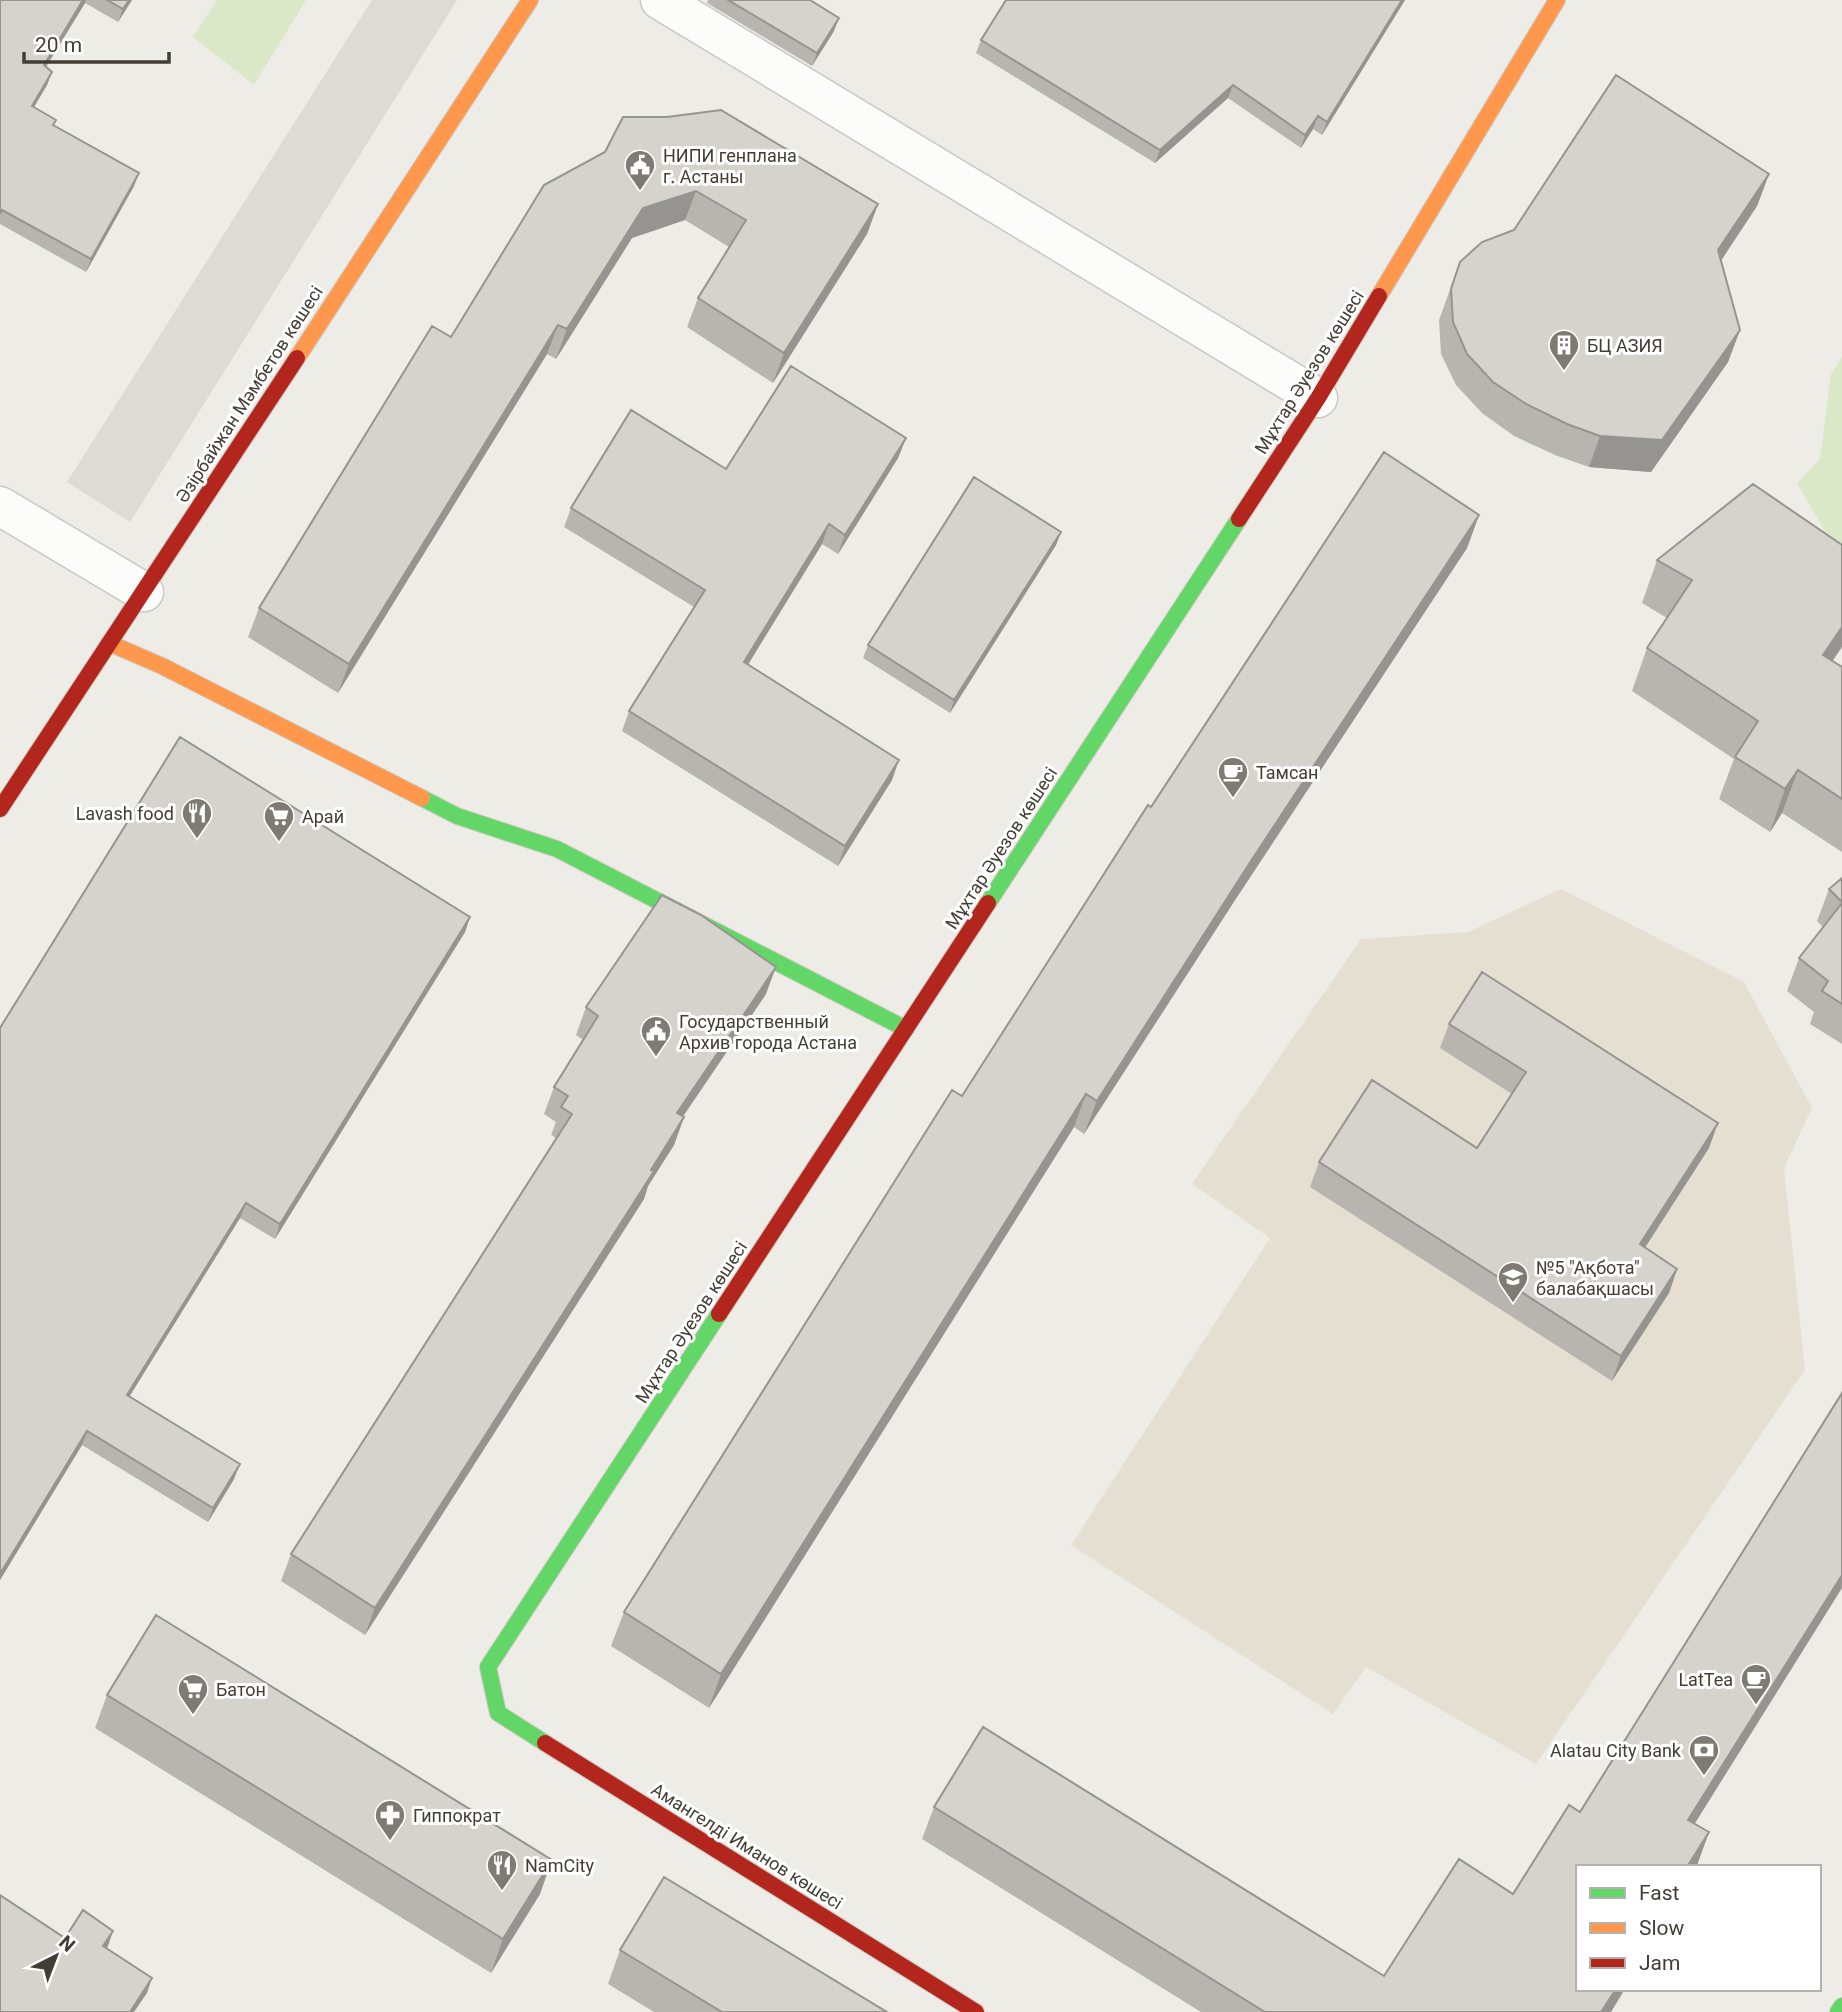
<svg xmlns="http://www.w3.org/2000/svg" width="1842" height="2012" viewBox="0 0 1842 2012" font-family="Roboto,sans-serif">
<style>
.education{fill:#e5dfd2}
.green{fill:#dbe8c7}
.parking{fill:#dddbd6}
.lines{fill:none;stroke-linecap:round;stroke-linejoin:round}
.street-casing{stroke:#cac8c3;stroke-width:41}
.fast-casing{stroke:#cdc9be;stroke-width:18}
.slow-casing{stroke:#cdc9be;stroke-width:18}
.jam-casing{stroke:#cdc9be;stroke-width:18}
.street{stroke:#fcfcfb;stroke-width:38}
.fast{stroke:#63d668;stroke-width:16}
.slow{stroke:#ff974d;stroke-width:16}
.jam{stroke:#b3261e;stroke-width:16}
.wall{fill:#b8b5b0}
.shaded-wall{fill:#969490}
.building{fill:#d6d3cd;stroke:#969490;stroke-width:2}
.labels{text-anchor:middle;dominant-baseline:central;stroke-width:6;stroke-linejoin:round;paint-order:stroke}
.poi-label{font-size:18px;fill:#433d34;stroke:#fff;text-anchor:start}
.street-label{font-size:18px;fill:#433d34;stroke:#fff}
</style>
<rect width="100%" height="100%" fill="#eeece6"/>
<path class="education" d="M 1561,889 L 1744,982 L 1812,1108 L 1784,1168 L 1805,1370 L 1536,1764 L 1366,1667 L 1333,1714 L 1071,1545 L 1270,1238 L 1192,1184 L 1361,939 L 1468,932 Z"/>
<path class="green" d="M 217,0 L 306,0 L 254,85 L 193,37 Z
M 1842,357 L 1842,561 L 1797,483 L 1820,459 L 1831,374 Z"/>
<path class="parking" d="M 372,0 L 457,0 L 130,522 L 67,482 Z"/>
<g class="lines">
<g class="street-casing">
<path id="street" d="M 660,0 L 1318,398
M 0,506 L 144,592"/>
</g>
<g class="fast-casing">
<path id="fast" d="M 422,798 L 457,816 L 557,849 L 906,1029
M 988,903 L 1239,519
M 545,1743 L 498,1713 L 488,1667 L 719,1314
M 1838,2012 L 1842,2006"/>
</g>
<g class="slow-casing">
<path id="slow" d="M 1379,296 L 1557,0
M 297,358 L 530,0
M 109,643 L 162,666 L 422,798"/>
</g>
<g class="jam-casing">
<path id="jam" d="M 1239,519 L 1318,398 L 1379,296
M 0,809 L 297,358
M 719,1314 L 988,903
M 545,1743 L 976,2012"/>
</g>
<use href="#street" class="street"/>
<use href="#fast" class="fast"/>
<use href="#slow" class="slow"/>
<use href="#jam" class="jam"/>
</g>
<path class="wall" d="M 0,0 L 132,0 L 118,22 L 85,3 L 46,67 L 52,72 L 47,85 L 34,107 L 54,126 L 134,186 L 86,272 L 0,224 Z
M 708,0 L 810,0 L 834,31 L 812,66 L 707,3 Z
M 1006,0 L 1405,0 L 1322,135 L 1313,129 L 1301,148 L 1228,98 L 1155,163 L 976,53 L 981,40 Z
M 605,152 L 878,204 L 867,234 L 773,383 L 687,327 L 698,298 L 729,247 L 685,220 L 632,238 L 556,359 L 547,354 L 338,693 L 248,637 L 259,608 L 451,337 Z
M 1769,174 L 1757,206 L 1721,260 L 1740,330 L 1728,362 L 1651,472 L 1589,467 L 1555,455 L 1514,436 L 1482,413 L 1456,385 L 1441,354 L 1439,320 L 1460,262 Z
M 906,438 L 898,458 L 838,554 L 822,544 L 748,665 L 892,780 L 838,866 L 622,731 L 629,711 L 694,607 L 564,527 L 571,508 L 726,469 Z
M 1479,515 L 1467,548 L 1237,897 L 1084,1134 L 1074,1127 L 709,1708 L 611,1646 L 624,1612 L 1151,807 Z
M 1061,532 L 1056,545 L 950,713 L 863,658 L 868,645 Z
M 1657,560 L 1842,667 L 1842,852 L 1782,813 L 1770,832 L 1719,799 L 1734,759 L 1632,691 L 1647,648 L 1667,618 L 1642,603 Z
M 1842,878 L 1842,1044 L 1810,1024 L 1814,1012 L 1787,991 L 1799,958 L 1823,927 L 1817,921 L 1829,889 Z
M 470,917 L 465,932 L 275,1239 L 240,1218 L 129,1397 L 234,1479 L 208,1522 L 82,1445 L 0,1580 L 0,1028 Z
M 766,994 L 683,1116 L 684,1117 L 674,1145 L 648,1186 L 644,1199 L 365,1635 L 281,1581 L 291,1554 L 556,1138 L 551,1135 L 556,1122 L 544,1114 L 554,1087 L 583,1040 L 576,1035 L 586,1007 Z
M 1449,1024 L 1709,1148 L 1645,1248 L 1677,1269 L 1669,1293 L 1612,1381 L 1310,1187 L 1319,1162 L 1477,1148 L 1512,1094 L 1440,1048 Z
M 107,1695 L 540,1894 L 491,1973 L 95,1728 Z
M 934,1807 L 1384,1976 L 1513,1894 L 1580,1812 L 1695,1823 L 1709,1832 L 1697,1865 L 1578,1867 L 1623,1993 L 1611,2012 L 1201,2012 L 922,1839 Z
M 620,1950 L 887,2012 L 654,2012 L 608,1984 Z"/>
<path class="shaded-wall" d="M 83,0 L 86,0 L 85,3 L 39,78 L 44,65 Z
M 129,0 L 132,0 L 118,22 L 123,9 Z
M 1402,0 L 1405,0 L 1322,135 L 1327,122 Z
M 839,18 L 834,31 L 812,66 L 817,53 Z
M 52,72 L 47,85 L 27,119 L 32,106 Z
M 1233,85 L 1228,98 L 1155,163 L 1160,150 Z
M 1318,116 L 1313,129 L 1301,148 L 1305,135 Z
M 139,173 L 134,186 L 86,272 L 91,259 Z
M 1769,174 L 1757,206 L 1707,282 L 1718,250 Z
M 696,191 L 685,220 L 632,238 L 556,359 L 567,329 L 643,208 Z
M 878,204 L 867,234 L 773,383 L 784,353 Z
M 558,325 L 547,354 L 338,693 L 349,664 Z
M 1740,330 L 1728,362 L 1651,472 L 1589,467 L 1600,436 Z
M 906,438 L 898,458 L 838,554 L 845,535 Z
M 1479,515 L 1467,548 L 1237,897 L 1084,1134 L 1097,1101 L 1249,864 Z
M 829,524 L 822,544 L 737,682 L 744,662 Z
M 1061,532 L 1056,545 L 950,713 L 954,700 Z
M 1842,627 L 1842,647 L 1808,697 L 1823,655 Z
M 899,760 L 892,780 L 838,866 L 845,846 Z
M 1798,770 L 1782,813 L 1770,832 L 1785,789 Z
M 470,917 L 465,932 L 275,1239 L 280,1224 Z
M 776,967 L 766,994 L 667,1140 L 677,1113 Z
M 1086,1094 L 1074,1127 L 709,1708 L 721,1674 Z
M 684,1117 L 674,1145 L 648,1186 L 644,1199 L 365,1635 L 375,1608 Z
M 1718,1123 L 1709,1148 L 1631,1269 L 1640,1244 Z
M 246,1203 L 240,1218 L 121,1410 L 127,1395 Z
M 1677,1269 L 1669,1293 L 1612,1381 L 1621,1356 Z
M 87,1431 L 82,1445 L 0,1580 L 0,1574 Z
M 240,1464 L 234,1479 L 208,1522 L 213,1508 Z
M 1842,1575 L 1842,1588 L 1677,1852 L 1688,1820 Z
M 1709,1832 L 1697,1865 L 1695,1867 L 1687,1867 Z
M 552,1860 L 540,1894 L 491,1973 L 503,1939 Z
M 113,1931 L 108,1946 L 98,1961 L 103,1946 Z
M 152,1978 L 147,1993 L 134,2012 L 130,2012 Z
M 1616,1989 L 1624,1989 L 1611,2012 L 1601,2012 Z"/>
<path class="building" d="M 0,0 L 83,0 L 44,65 L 52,72 L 32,106 L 56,120 L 53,125 L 139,173 L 91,259 L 2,210 L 0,214 Z
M 107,0 L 129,0 L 123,9 Z
M 728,0 L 810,0 L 839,18 L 817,53 Z
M 1006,0 L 1402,0 L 1327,122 L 1318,116 L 1305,135 L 1233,85 L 1160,150 L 981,40 Z
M 1616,75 L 1769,174 L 1718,250 L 1740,330 L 1662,440 L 1600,436 L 1567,424 L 1526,404 L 1493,382 L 1467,354 L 1453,322 L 1451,289 L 1460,262 L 1482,242 L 1514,230 Z
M 721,110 L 878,204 L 784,353 L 698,298 L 746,220 L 696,191 L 643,208 L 567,329 L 558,325 L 349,664 L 259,608 L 432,326 L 451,337 L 544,185 L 605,152 L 623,117 L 667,117 Z
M 791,366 L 906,438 L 845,535 L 829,524 L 744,662 L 899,760 L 845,846 L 629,711 L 705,590 L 571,508 L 631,410 L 726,469 Z
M 1384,452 L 1479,515 L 1249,864 L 1097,1101 L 1086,1094 L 721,1674 L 624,1612 L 952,1090 L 962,1096 L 1148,805 L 1151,807 Z
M 974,477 L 1061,532 L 954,700 L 868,645 Z
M 1753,484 L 1842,545 L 1842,627 L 1823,655 L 1842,667 L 1842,799 L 1798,770 L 1785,789 L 1735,757 L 1758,721 L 1647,648 L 1692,580 L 1657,560 Z
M 180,737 L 470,917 L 280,1224 L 246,1203 L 127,1395 L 240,1464 L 213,1508 L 87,1431 L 0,1574 L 0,1028 Z
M 1842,878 L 1842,902 L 1829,889 Z
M 662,895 L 701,915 L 776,967 L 677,1113 L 684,1117 L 651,1170 L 654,1171 L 375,1608 L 291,1554 L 572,1114 L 561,1107 L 568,1096 L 554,1087 L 598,1016 L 586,1007 Z
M 1842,903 L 1842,1004 L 1822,991 L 1828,981 L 1799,958 Z
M 1482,972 L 1718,1123 L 1640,1244 L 1677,1269 L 1621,1356 L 1319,1162 L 1372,1080 L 1477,1148 L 1526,1072 L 1449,1024 Z
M 1842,1393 L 1842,1575 L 1688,1820 L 1709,1832 L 1687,1867 L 1578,1867 L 1578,1989 L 1616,1989 L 1601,2012 L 1265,2012 L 934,1807 L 983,1727 L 1384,1976 L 1459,1859 L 1513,1894 L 1569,1805 L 1580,1812 Z
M 156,1615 L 552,1860 L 503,1939 L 107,1695 Z
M 664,1877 L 887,2012 L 722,2012 L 620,1950 Z
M 0,1895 L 65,1938 L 83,1910 L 113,1931 L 103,1946 L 152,1978 L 130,2012 L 0,2012 Z"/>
<defs>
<g id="civic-pin" transform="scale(1.575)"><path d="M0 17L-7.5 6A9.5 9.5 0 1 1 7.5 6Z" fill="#7f7a72" stroke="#fff"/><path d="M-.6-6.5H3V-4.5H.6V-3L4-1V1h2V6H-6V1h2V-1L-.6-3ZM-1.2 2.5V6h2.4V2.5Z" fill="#fff"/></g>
<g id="building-pin" transform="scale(1.575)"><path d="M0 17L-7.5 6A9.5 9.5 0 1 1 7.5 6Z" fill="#7f7a72" stroke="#fff"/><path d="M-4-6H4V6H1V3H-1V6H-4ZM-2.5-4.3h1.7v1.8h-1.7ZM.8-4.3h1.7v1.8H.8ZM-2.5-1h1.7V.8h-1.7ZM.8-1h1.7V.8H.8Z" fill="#fff"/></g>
<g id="cafe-pin" transform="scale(1.575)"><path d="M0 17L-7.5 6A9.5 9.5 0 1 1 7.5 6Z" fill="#7f7a72" stroke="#fff"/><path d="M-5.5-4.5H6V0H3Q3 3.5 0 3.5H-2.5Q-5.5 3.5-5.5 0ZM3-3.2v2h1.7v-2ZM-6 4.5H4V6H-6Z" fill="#fff"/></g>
<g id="restaurant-pin" transform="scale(1.575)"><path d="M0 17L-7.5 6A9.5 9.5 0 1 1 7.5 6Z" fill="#7f7a72" stroke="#fff"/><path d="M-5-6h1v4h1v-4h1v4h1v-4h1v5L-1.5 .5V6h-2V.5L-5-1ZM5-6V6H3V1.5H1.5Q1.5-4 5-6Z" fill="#fff"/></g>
<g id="supermarket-pin" transform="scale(1.575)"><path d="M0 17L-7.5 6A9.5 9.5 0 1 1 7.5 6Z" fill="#7f7a72" stroke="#fff"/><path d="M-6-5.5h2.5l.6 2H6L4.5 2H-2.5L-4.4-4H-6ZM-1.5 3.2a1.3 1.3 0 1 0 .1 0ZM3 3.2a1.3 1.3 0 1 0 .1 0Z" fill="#fff"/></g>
<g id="school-pin" transform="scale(1.575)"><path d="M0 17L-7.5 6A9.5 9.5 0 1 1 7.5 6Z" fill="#7f7a72" stroke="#fff"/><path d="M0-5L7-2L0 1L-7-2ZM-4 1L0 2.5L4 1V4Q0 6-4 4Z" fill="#fff"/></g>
<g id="bank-pin" transform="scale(1.575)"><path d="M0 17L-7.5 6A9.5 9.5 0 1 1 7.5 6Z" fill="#7f7a72" stroke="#fff"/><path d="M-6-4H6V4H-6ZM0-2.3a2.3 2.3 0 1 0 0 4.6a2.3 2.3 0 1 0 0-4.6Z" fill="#fff"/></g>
<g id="pharmacy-pin" transform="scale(1.575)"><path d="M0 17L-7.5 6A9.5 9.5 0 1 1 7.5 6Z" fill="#7f7a72" stroke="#fff"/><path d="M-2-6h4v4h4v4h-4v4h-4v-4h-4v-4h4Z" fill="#fff"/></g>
</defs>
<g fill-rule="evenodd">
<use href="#civic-pin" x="640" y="165"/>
<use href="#building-pin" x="1564" y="345"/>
<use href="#cafe-pin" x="1233" y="772"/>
<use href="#restaurant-pin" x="197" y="813"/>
<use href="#supermarket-pin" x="279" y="816"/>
<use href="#civic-pin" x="656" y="1031"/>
<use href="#school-pin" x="1513" y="1277"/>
<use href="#cafe-pin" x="1756" y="1679"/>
<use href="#supermarket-pin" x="193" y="1689"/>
<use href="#bank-pin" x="1704" y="1750"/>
<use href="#pharmacy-pin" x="390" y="1815"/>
<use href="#restaurant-pin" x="502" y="1865"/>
</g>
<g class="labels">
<g class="poi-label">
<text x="663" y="155">НИПИ генплана<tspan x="663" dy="21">г. Астаны</tspan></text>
<text x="1587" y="345">БЦ АЗИЯ</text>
<text x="1256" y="772">Тамсан</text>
<text x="174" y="813" text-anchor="end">Lavash food</text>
<text x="302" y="816">Арай</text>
<text x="679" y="1021">Государственный<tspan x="679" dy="21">Архив города Астана</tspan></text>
<text x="1536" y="1267">№5 "Ақбота"<tspan x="1536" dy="21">балабақшасы</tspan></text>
<text x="1733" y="1679" text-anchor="end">LatTea</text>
<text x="216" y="1689">Батон</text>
<text x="1681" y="1750" text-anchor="end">Alatau City Bank</text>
<text x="413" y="1815">Гиппократ</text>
<text x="525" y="1865">NamCity</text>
</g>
<g class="street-label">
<text transform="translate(1309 372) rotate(-58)">Мұхтар Әуезов көшесі</text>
<text transform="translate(249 394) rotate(-57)">Әзірбайжан Мәмбетов көшесі</text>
<text transform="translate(1001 848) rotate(-57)">Мұхтар Әуезов көшесі</text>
<text transform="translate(691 1322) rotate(-57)">Мұхтар Әуезов көшесі</text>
<text transform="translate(747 1846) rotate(32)">Амангелді Иманов көшесі</text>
</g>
</g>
<rect x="1576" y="1865" width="245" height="126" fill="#ffffff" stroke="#b4b1ae" stroke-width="2"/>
<rect x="1590" y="1888" width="35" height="10" fill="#63d668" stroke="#b4b1ae" stroke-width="2"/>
<text x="1639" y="1900" font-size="21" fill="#433d34">Fast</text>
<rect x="1590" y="1923" width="35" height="10" fill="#ff974d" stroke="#b4b1ae" stroke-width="2"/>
<text x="1639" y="1935" font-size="21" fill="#433d34">Slow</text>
<rect x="1590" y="1958" width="35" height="10" fill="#b3261e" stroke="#b4b1ae" stroke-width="2"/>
<text x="1639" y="1970" font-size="21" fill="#433d34">Jam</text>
<g transform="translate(56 1956) rotate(42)" stroke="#ffffff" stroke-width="5" paint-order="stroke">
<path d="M0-5L12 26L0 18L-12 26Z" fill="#433d34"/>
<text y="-10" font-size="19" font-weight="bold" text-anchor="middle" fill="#433d34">N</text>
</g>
<path d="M24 52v10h145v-10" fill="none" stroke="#433d34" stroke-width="3.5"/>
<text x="35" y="52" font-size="21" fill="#433d34" stroke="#ffffff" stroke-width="5" paint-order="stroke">20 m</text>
</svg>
